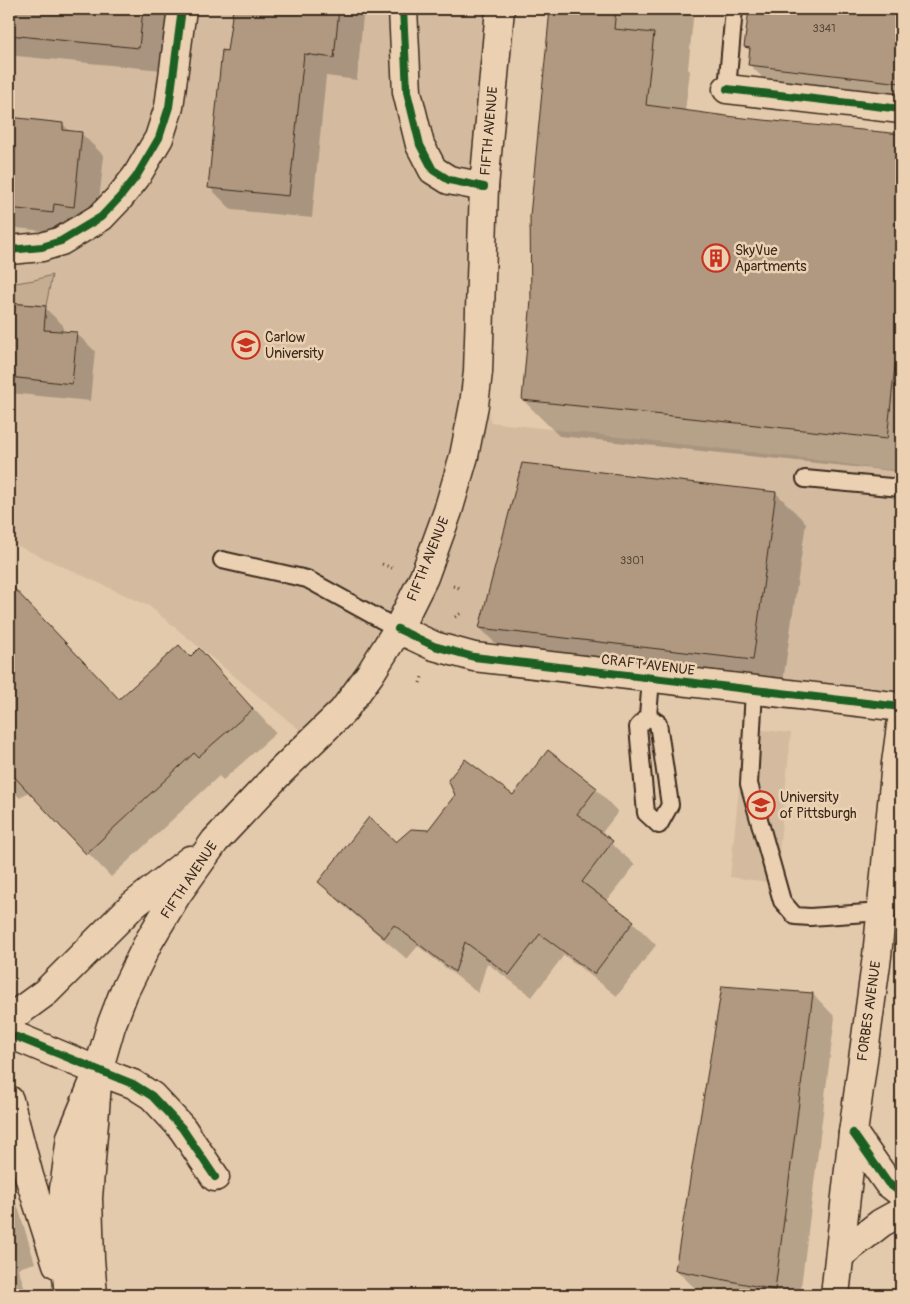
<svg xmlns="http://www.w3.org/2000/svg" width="910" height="1304" viewBox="0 0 910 1304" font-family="Pangolin,sans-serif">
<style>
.built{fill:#d4bb9f}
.green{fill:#c5ad92;stroke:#806c58}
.shadow{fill:#0003}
.building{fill:#b09980;stroke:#3b2a1e}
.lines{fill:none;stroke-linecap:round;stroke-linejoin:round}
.lane-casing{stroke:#3b2a1e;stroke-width:20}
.street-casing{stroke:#3b2a1e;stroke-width:31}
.secondary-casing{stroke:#3b2a1e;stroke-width:31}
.primary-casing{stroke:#3b2a1e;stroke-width:31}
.highway-casing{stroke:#3b2a1e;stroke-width:31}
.path{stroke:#3b2a1e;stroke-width:3;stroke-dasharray:1 4;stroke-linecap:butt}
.lane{stroke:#ebd1b2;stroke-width:16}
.street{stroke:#ebd1b2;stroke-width:28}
.secondary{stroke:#ebd1b2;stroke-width:28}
.primary{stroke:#ebd1b2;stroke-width:28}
.highway{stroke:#ebd1b2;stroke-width:28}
.cycleway-casing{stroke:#ebd1b2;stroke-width:11}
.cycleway{stroke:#1b5e20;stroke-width:8}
.labels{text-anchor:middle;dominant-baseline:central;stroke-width:5;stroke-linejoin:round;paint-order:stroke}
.number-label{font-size:11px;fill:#584636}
.street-label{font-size:14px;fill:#3b2a1e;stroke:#ebd1b2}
.poi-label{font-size:14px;fill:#3b2a1e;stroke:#ebd1b2;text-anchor:start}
</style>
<rect width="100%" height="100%" fill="#e4caac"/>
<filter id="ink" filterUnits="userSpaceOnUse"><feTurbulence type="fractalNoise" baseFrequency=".02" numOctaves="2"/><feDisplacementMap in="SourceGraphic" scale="10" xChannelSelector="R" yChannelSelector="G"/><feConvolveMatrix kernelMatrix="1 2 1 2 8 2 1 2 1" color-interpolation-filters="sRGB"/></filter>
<g filter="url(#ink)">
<path class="built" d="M 9,9 L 496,9 L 476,268 L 490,422 L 819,460 L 881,469 L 901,470 L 901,707 L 474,657 L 398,629 L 313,741 L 149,606 L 9,542 Z
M 745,728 L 791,733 L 776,883 L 730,877 Z"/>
<path class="green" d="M 52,275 L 46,306 L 9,303 L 9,284 L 34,280 Z"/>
<path class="shadow" d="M 9,9 L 168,9 L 162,70 L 16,56 L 9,48 Z
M 234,9 L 356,9 L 363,16 L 357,80 L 326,76 L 312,218 L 232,210 L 209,187 Z
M 551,9 L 694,9 L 688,69 L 690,71 L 685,111 L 734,118 L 901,136 L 901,472 L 559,436 L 523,400 L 532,300 L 545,66 Z
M 750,9 L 901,9 L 901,105 L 775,90 L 749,64 L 751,52 L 746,47 Z
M 9,118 L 63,124 L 70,132 L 81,133 L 104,156 L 96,229 L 76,235 L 9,227 Z
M 9,304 L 45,308 L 63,325 L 63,332 L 77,334 L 95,351 L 90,401 L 9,393 Z
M 523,465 L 776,493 L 806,523 L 782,689 L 510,658 L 480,628 Z
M 13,588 L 119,700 L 191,658 L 199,650 L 276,733 L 223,780 L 219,776 L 111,877 L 29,791 L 20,798 L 9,787 L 9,592 Z
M 596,789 L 618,812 L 601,834 L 635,865 L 606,902 L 633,922 L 656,945 L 617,996 L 564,955 L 532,997 L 487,963 L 478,993 L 418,946 L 407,959 L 343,905 L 320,882 L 396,843 L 513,797 Z
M 813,994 L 835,1017 L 800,1295 L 714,1295 L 699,1292 L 676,1270 Z
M 9,1195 L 18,1207 L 35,1263 L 18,1268 L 27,1295 L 9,1295 Z"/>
<path class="building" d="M 9,9 L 143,9 L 139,48 L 9,35 Z
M 233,9 L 339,9 L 334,58 L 304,54 L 289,196 L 208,188 L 222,50 L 227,51 Z
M 550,9 L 616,9 L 614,29 L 654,33 L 646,105 L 734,117 L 901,134 L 901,311 L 887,439 L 522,400 L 531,300 L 530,216 Z
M 749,9 L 901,9 L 901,83 L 748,65 L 750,48 L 744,47 Z
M 9,117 L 63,123 L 63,130 L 82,132 L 74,207 L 54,204 L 53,213 L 9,208 Z
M 9,303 L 46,306 L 44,330 L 77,332 L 72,384 L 9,377 Z
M 522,463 L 776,492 L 753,660 L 479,628 Z
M 9,583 L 119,699 L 179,645 L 190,657 L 199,648 L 253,709 L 198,757 L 194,753 L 86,854 L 9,771 Z
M 548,750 L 597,788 L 577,814 L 613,841 L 582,882 L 634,921 L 594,974 L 540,934 L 509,975 L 465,942 L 455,972 L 394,925 L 384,938 L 318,882 L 369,817 L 396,842 L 411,829 L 428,830 L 455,795 L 448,780 L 465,759 L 513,795 Z
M 722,986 L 813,993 L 775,1290 L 675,1270 Z"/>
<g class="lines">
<g class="lane-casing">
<path id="lane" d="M 727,89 L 734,9
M 805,479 L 901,488
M 222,560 L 307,579 L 398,629
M 754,690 L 749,784 L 782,901 L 795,916 L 810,917 L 881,912
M 648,716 L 658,723 L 670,805 L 659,825 L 646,813 L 638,727 L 648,716 L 651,679"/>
</g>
<g class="street-casing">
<path id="street" d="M 403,9 L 407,92 L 420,145 L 433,170 L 449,180 L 484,187
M 727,89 L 901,109
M 9,250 L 42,247 L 61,241 L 101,217 L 120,197 L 136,177 L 159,138 L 169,107 L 182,9
M 98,1071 L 133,1084 L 152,1096 L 182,1128 L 215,1177
M 853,1133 L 888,1183 L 901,1193
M 840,1255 L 881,1223 L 901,1212"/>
</g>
<g class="secondary-casing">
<path id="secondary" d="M 398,629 L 434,646 L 474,657 L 901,707
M 9,1036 L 17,1037 L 98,1071"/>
</g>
<g class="primary-casing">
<path id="primary" d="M 9,1100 L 29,1176 L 57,1264
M 69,1295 L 64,1247 L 64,1189 L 71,1137 L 95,1079"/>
</g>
<g class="highway-casing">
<path id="highway" d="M 9,1019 L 46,992 L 131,907 L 190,860
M 93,1295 L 90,1259 L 88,1198 L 98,1071 L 111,1026 L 124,992 L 149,941 L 177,894 L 215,841 L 280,772 L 343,711 L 370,674 L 398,629 L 424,577 L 448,511 L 464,456 L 474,405 L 478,372 L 484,187 L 500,9
M 835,1295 L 853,1133 L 877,956 L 896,763 L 901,726"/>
</g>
<path class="path" d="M 382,564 L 392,568
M 453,586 L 462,589
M 455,617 L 463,612
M 420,683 L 423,674"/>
<use href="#lane" class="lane"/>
<use href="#street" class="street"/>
<use href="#secondary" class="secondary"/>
<use href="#primary" class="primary"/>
<use href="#highway" class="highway"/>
<g class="cycleway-casing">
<path id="cycleway" d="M 403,9 L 407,92 L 420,145 L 433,170 L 449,180 L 484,187
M 727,89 L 901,109
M 9,250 L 42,247 L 61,241 L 101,217 L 120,197 L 136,177 L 159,138 L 169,107 L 182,9
M 398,629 L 434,646 L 474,657 L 901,707
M 9,1036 L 17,1037 L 133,1084 L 152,1096 L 182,1128 L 215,1177
M 853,1133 L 888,1183 L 901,1193"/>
</g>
<use href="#cycleway" class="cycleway"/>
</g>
</g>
<defs>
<g id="building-ring" transform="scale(1.4375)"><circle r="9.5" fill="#ebd1b2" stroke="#c8321e" stroke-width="1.5"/><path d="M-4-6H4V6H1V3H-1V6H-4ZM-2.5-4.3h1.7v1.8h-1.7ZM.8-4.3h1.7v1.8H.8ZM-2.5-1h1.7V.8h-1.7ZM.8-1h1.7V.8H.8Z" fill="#c8321e"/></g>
<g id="university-ring" transform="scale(1.4375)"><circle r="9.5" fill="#ebd1b2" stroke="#c8321e" stroke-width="1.5"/><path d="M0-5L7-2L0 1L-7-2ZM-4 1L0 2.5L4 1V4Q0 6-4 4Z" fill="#c8321e"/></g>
</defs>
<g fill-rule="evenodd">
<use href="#building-ring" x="716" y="258"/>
<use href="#university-ring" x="246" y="345"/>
<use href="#university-ring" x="761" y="805"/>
</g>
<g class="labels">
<g class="number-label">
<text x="824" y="28">3341</text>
<text x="632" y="560">3301</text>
</g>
<g class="street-label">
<text transform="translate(489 131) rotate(-85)">FIFTH AVENUE</text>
<text transform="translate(428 559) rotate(-68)">FIFTH AVENUE</text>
<text transform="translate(648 665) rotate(7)">CRAFT AVENUE</text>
<text transform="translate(189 880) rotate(-56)">FIFTH AVENUE</text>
<text transform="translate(869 1011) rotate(-82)">FORBES AVENUE</text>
</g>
<g class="poi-label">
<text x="735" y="250">SkyVue<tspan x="735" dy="16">Apartments</tspan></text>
<text x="265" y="337">Carlow<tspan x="265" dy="16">University</tspan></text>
<text x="780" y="797">University<tspan x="780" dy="16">of Pittsburgh</tspan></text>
</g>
</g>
<rect width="910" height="1304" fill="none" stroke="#ebd1b2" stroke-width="30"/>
<rect x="15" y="15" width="880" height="1274" fill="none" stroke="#3b2a1e" stroke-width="2" filter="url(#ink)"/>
</svg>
